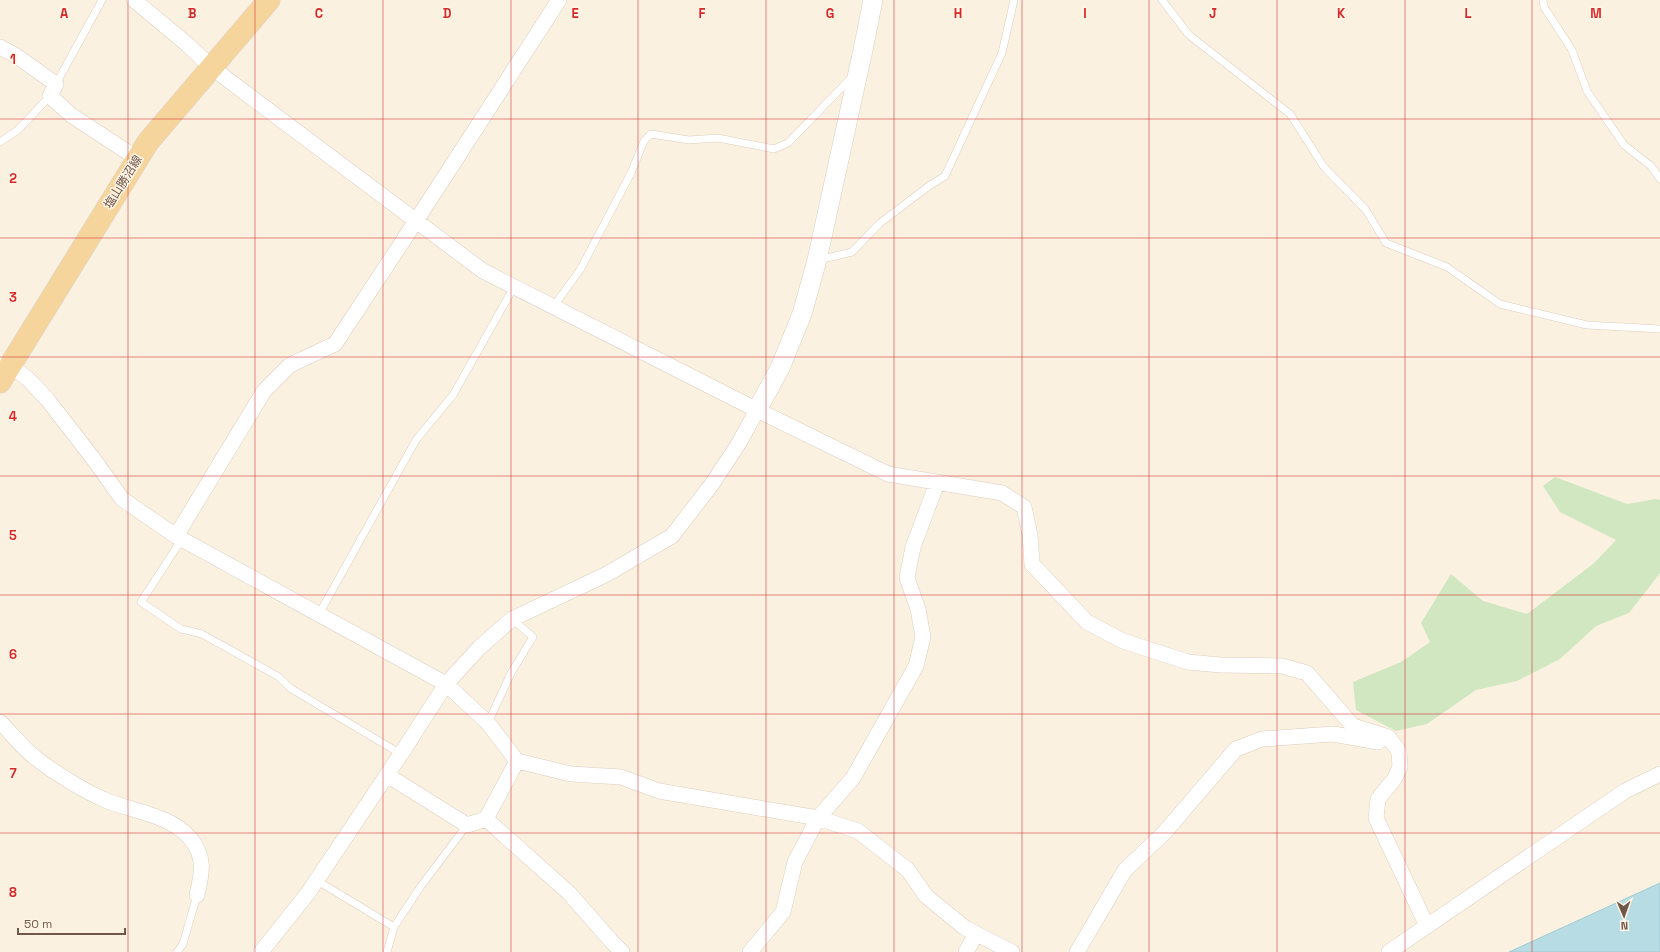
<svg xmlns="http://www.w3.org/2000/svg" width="1660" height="952" viewBox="0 0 1660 952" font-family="'Space Grotesk','Noto Sans JP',sans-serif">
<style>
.green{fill:#d0e7c1}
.water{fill:#b7dce3;stroke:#9ecbd4}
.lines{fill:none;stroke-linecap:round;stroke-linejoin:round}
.service-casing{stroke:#decdbd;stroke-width:8}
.minor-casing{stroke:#decdbd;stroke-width:16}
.tertiary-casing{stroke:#decdbd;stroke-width:20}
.primary-casing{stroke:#dad3d0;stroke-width:23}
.service{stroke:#fff;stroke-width:7}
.minor{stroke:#fff;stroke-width:15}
.tertiary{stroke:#fff;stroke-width:19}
.primary{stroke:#f6d59c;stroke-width:22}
.grid{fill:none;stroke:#d62828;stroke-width:1;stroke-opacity:0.55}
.labels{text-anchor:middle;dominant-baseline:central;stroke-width:3;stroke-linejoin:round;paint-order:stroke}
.street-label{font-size:12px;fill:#705749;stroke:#fef5e6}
.grid-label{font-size:13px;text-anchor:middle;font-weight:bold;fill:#d62828;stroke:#fef5e6;stroke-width:3;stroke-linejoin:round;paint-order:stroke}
</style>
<rect width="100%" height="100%" fill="#fbf1e1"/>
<path class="green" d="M 1555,477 L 1627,504 L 1656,499 L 1660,500 L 1660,573 L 1629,613 L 1596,626 L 1560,659 L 1517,681 L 1476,690 L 1427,724 L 1396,731 L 1356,710 L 1353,682 L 1401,662 L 1430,642 L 1421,623 L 1451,574 L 1483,601 L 1527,614 L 1593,564 L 1616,540 L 1560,512 L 1543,486 Z"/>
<path class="water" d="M 1660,883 L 1660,952 L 1509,952 Z"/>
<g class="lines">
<g class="service-casing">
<path id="service" d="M 1162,0 L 1189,35 L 1290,114 L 1324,167 L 1366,210 L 1386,243 L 1447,267 L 1500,304 L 1587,325 L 1660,329
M 1543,0 L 1544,7 L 1572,50 L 1587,91 L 1624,145 L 1651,166 L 1660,179
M 56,84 L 102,0
M 0,142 L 18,130 L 50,96
M 818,260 L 852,252 L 880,223 L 929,186 L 945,176 L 1002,53 L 1014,0
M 553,307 L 580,270 L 631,173 L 644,141 L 651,134 L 689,140 L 718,138 L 774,149 L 788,143 L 852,77
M 182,539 L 141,602 L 181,629 L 202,634 L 279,677 L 290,688 L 401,754
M 319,614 L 416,440 L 453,395 L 514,287
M 488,723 L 511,673 L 533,637 L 512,619
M 316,880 L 394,927
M 177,952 L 183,944 L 197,895
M 387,952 L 394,927 L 421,886 L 467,825"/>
</g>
<g class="minor-casing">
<path id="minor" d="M 134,0 L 188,45 L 211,67 L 483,271 L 757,410 L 888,474 L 1002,493 L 1024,507 L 1030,535 L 1032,564 L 1087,622 L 1123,641 L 1188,662 L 1221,665 L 1282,666 L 1307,673 L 1353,726 L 1388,737 L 1399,751 L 1400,767 L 1395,778 L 1378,799 L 1376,818 L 1427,926
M 0,47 L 15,55 L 56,84 L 50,96 L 71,115 L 138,159
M 1,365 L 10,365 L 28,379 L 47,399 L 95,461 L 122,499 L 176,536 L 446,684 L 488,723 L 517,761 L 571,774 L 621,777 L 659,791 L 818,818 L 858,831 L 908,870 L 926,896 L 965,928 L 1012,952
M 176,536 L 264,391 L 290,365 L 335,344 L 416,221 L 559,0
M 0,722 C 12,734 23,749 37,759 C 53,772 86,792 105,800 C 131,811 171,815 190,838 C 206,857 202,873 197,895
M 387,775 L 467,825 L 486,819 L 517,761
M 486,819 L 569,893 L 613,943 L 622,952
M 261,952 L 308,893 L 401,754 L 446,684 L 480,647 L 512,619 L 607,574 L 672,536 L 712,484 L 739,443 L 757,410
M 750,952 L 783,912 L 795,862 L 818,818 L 853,778 L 916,666 L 923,637 L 918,609 L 907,578 L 913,547 L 937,483
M 966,952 L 976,934
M 1077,952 L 1125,870 L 1164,833 L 1236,749 L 1262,739 L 1333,734 L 1378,742
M 1389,952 L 1625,791 L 1660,774"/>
</g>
<g class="tertiary-casing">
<path id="tertiary" d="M 757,410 L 780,368 L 802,314 L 817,260 L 863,50 L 873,0"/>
</g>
<g class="primary-casing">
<path id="primary" d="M 0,382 L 148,142 L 269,0"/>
</g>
<use href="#service" class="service"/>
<use href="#minor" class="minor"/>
<use href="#tertiary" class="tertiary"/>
<use href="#primary" class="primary"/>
</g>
<path class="grid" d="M 128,0 L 128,952M 255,0 L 255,952M 383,0 L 383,952M 511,0 L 511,952M 638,0 L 638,952M 766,0 L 766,952M 894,0 L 894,952M 1022,0 L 1022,952M 1149,0 L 1149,952M 1277,0 L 1277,952M 1405,0 L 1405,952M 1532,0 L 1532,952M 0,119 L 1660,119M 0,238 L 1660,238M 0,357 L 1660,357M 0,476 L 1660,476M 0,595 L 1660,595M 0,714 L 1660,714M 0,833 L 1660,833"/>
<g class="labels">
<g class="street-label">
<text transform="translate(123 182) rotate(-58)">塩山勝沼線</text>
</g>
</g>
<g class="grid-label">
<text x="64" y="18">A</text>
<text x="192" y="18">B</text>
<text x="319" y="18">C</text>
<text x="447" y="18">D</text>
<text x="575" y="18">E</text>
<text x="702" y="18">F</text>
<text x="830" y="18">G</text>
<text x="958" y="18">H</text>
<text x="1085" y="18">I</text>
<text x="1213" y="18">J</text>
<text x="1341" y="18">K</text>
<text x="1468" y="18">L</text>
<text x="1596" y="18">M</text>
<text x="13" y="64">1</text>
<text x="13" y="183">2</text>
<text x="13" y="302">3</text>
<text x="13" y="421">4</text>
<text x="13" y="540">5</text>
<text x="13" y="659">6</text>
<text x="13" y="778">7</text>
<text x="13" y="897">8</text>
</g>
<g transform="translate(1624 916) rotate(178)" stroke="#fef5e6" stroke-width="3" paint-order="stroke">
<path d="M0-3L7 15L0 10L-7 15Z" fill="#705749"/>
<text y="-6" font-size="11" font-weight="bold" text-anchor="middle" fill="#705749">N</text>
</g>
<path d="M18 928v6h107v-6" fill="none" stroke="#705749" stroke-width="2"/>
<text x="24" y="928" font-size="12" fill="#705749" stroke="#fef5e6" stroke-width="3" paint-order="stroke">50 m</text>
</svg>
